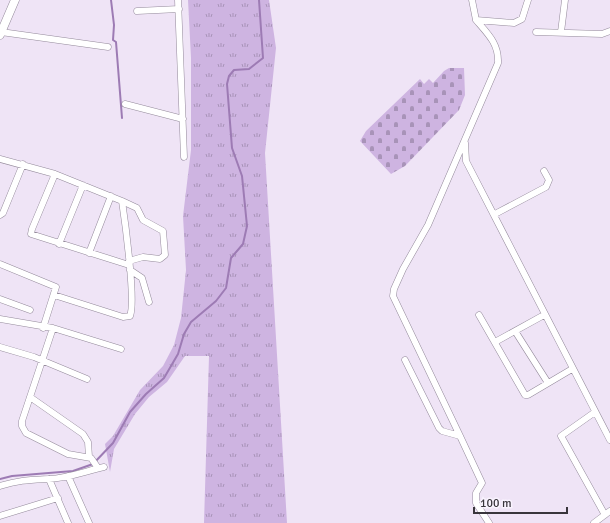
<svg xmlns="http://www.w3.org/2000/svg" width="610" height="523" viewBox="0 0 610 523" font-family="Signika,sans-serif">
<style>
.grass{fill:url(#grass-tufts)}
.cemetery{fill:url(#cemetery-stones)}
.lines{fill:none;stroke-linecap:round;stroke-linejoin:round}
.stream{stroke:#9d7bb4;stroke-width:2}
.minor-casing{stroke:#948a9b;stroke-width:7}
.tertiary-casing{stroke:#948a9b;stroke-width:9}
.minor{stroke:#fff;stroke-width:6}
.tertiary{stroke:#fff;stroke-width:8}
</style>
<defs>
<pattern id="grass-tufts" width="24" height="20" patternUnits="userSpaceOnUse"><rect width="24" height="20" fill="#ceb4e1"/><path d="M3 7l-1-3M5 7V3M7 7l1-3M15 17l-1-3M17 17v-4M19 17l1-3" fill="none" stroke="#a893b8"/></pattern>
<pattern id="cemetery-stones" width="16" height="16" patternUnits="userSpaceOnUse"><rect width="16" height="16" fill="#ceb4e1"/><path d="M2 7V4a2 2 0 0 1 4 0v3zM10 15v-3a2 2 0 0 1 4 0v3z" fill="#a893b8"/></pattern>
</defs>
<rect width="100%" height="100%" fill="#efe4f6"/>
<path class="grass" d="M 188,0 L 269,0 L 276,48 L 265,153 L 287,523 L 204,523 L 209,356 L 185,356 L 167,382 L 149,397 L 135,414 L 114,449 L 110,472 L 105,444 L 113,436 L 140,390 L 163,366 L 174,345 L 181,318 L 186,270 L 183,216 L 191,150 L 191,58 Z"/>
<path class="cemetery" d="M 449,68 L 464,68 L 465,95 L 459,110 L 405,166 L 391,174 L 360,141 L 366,131 L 420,79 L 424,84 L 429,79 L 433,83 L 444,71 Z"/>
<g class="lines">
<path class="stream" d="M 111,0 L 114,25 L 113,40 L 116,42 L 122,118
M 0,479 L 12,476 L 73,471 L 93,464 L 113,443 L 130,412 L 146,394 L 164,378 L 178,354 L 184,334 L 191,322 L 216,301 L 226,288 L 231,258 L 243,244 L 247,226 L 242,176 L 232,148 L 227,84 L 229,76 L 234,70 L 249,69 L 263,58 L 259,0"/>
<g class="minor-casing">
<path id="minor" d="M 178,0 L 184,157
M 472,0 L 476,20 L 514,23 L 522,19 L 528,0
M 137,11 L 179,9
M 1,32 L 108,47
M 536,32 L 602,34 L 610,31
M 561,32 L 565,0
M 125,104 L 183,119
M 465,143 L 466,161 L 610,440
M 0,159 L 55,174 L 122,201 L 137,208 L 143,220 L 163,231 L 165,255 L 160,259 L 143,257 L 129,261
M 55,174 L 32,229 L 31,234 L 129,265
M 495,214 L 546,187 L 549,180 L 544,171
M 0,215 L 3,213 L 23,164
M 59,244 L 83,185
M 89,253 L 111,196
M 0,264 L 56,287 L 43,328
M 130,270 L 142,278 L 149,302
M 54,295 L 123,317 L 130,316 C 136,302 125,221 122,201
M 0,299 L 30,310
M 479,315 L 525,395 L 528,395 L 572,369
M 0,319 L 53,328 L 121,349
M 53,328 L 22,421 L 22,426 L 26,433 L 68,454 L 91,458 L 98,468
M 515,331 L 548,383
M 495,342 L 544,315
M 0,347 L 34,357 L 87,379
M 405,360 L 439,428 L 442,431 L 460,436 L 482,483 L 476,493 L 476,503 L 489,523
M 30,397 L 83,434 L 88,442 L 89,457
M 595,412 L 561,436 L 605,515
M 460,436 L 393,296 L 394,289 L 403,269 L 428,225 L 498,63 C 499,44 488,34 476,20
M 68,476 L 89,523
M 49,479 L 68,523
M 0,486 C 19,480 30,480 49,479 C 68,478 86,471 104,467
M 0,516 L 58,498
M 594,523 L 610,511"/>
</g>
<g class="tertiary-casing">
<path id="tertiary" d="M 0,35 L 15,0"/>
</g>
<use href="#minor" class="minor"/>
<use href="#tertiary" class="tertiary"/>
</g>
<path d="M474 507v6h93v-6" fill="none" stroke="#39353c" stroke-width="2"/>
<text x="480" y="507" font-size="12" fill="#39353c" stroke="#f9f3fe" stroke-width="3" paint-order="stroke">100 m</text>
</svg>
